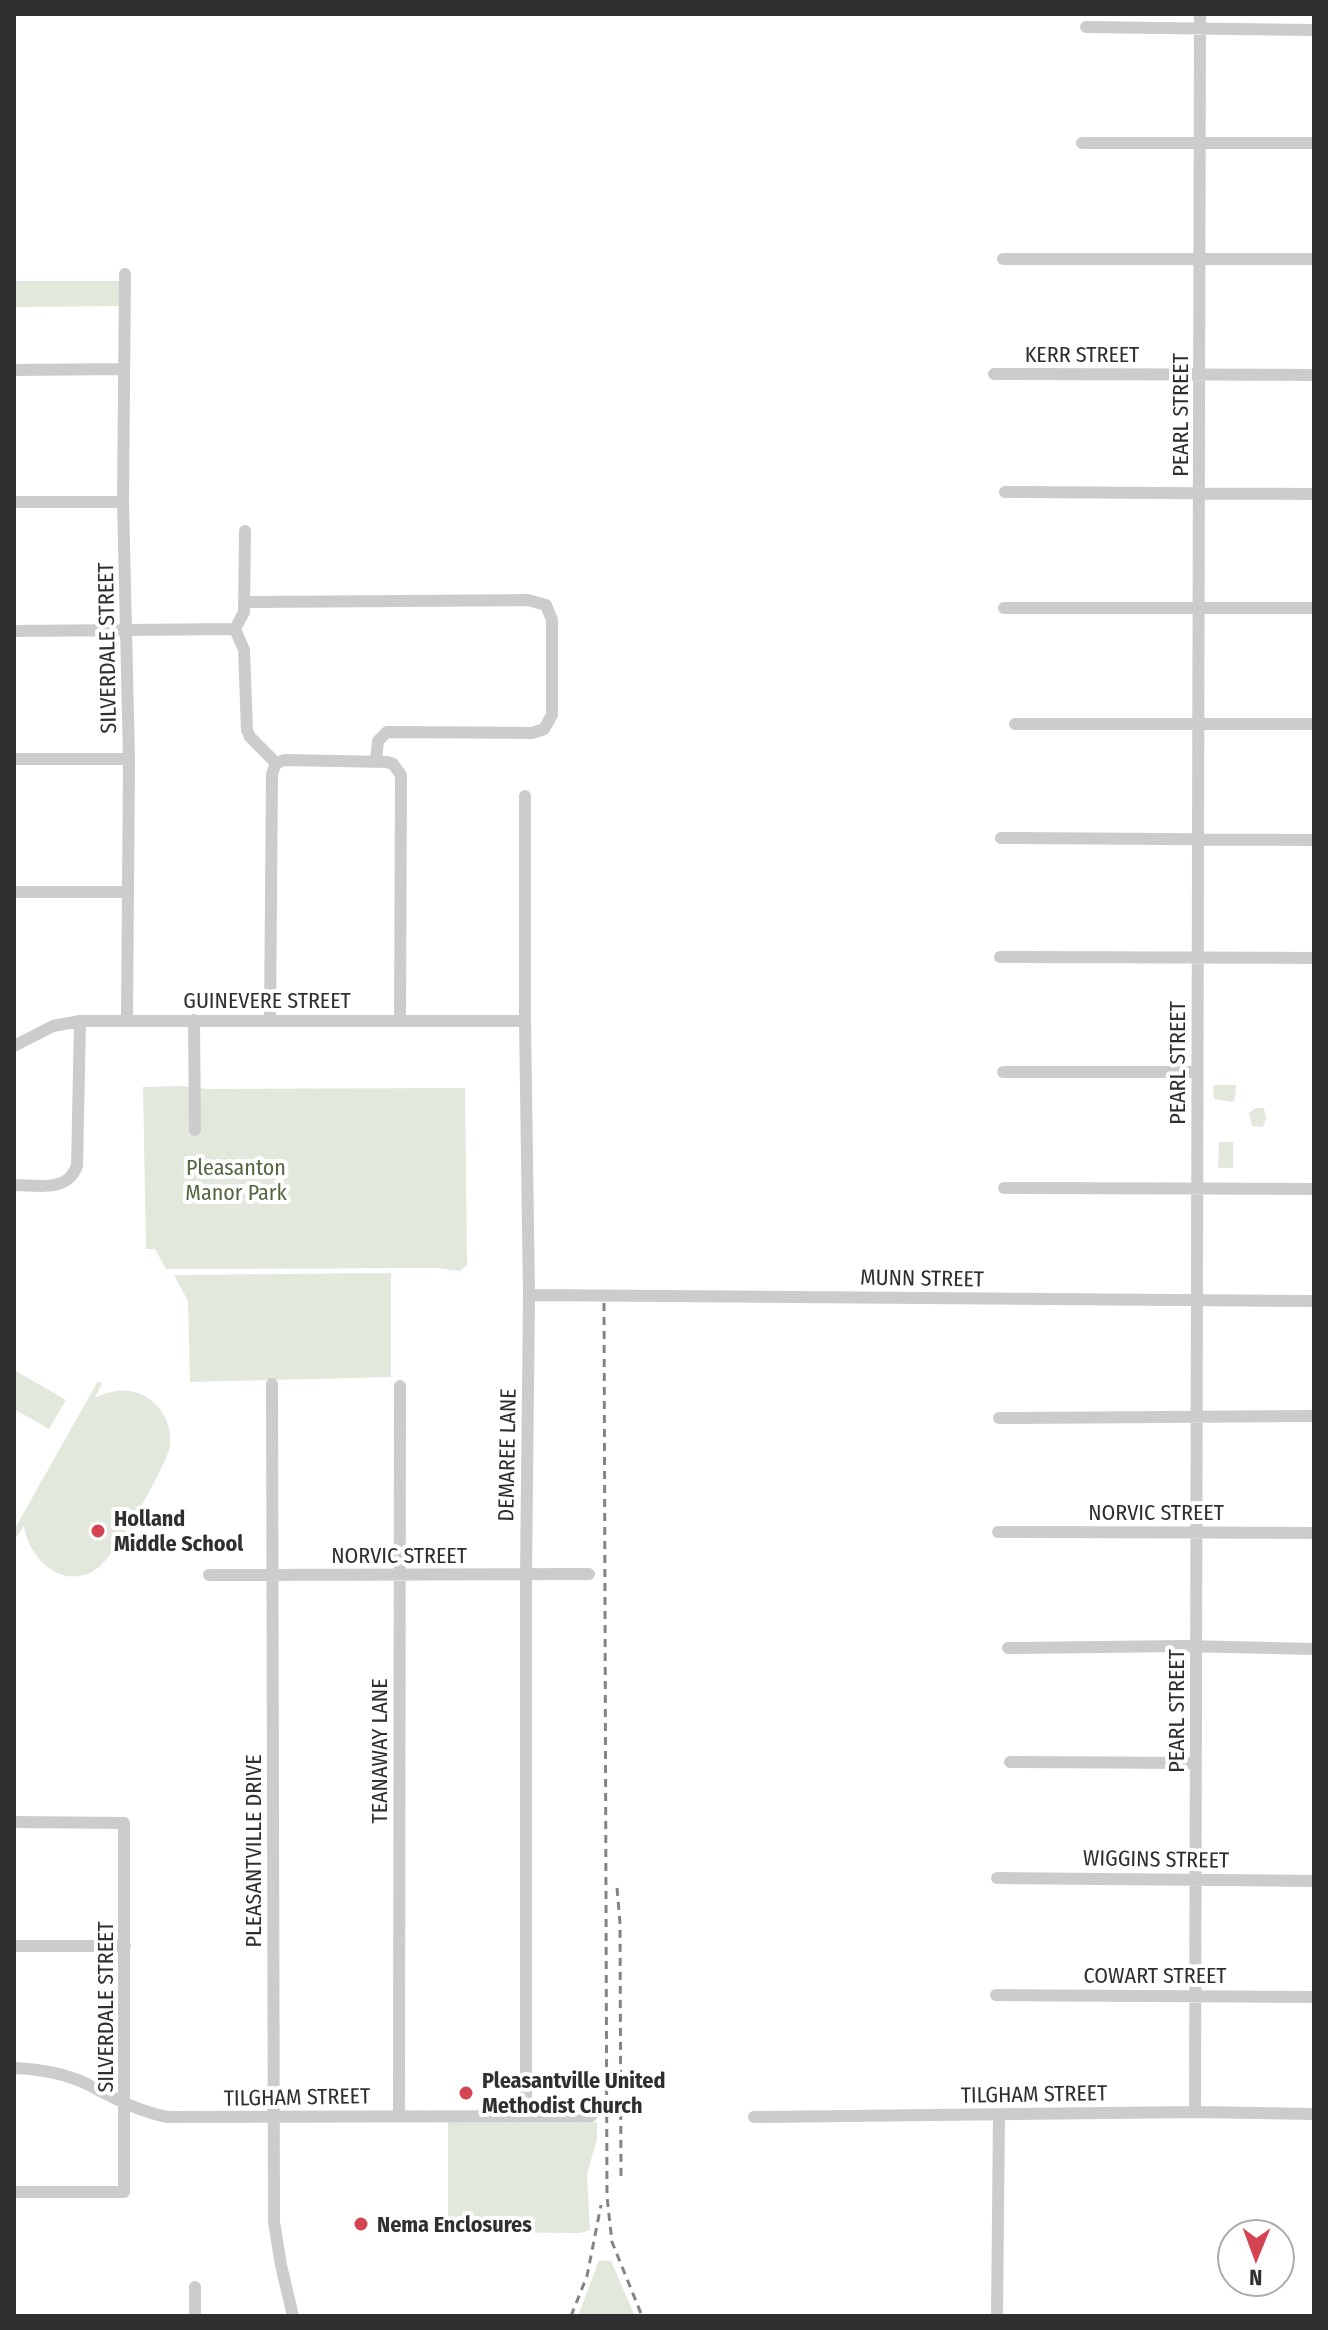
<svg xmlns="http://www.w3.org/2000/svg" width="1328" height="2330" viewBox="0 0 1328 2330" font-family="'Fira Sans Condensed',sans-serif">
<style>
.green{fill:#e3e8dc}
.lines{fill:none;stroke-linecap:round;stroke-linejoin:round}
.minor{stroke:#ccc;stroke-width:12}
.rail{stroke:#848484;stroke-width:3;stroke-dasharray:8 6;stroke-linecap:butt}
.poi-dot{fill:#d44352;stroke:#fff;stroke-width:3}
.labels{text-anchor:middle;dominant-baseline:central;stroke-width:8;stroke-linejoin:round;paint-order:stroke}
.street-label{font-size:22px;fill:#2f2f2f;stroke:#fff}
.park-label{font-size:22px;fill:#546741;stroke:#fff}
.poi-label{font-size:22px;font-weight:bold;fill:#2f2f2f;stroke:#fff;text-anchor:start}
</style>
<rect width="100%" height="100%" fill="#fff"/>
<path class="green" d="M 14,281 L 119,281 L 119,306 L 14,307 Z
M 1213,1085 L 1236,1085 L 1235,1100 L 1231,1102 L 1214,1099 Z
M 180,1086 L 208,1089 L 465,1088 L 467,1265 L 460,1271 L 436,1268 L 166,1269 L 155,1249 L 146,1249 L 143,1087 Z
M 1256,1108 L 1264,1108 L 1266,1119 L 1263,1127 L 1252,1126 L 1249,1113 Z
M 1219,1142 L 1233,1142 L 1233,1168 L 1218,1168 Z
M 391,1273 L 391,1377 L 190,1382 L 188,1301 L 174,1275 Z
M 14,1370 L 66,1400 L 49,1429 L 14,1409 Z
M 98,1381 L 102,1383 L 95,1398 C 112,1389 131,1387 148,1398 C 164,1409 172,1426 170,1446 C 167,1465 115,1555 99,1567 C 66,1593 29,1561 24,1526 L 14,1540 L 14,1530 Z
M 448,2122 L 597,2122 L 597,2139 L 587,2174 L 590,2230 L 580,2233 L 448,2232 Z
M 599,2260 L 611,2261 L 635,2316 L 578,2316 Z"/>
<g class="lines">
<path class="minor" d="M 1086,27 L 1314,30
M 1082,143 L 1314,143
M 1003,259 L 1314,259
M 125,274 L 123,502 L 129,759 L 127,1021
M 14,370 L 124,369
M 994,374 L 1314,375
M 1005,492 L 1314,494
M 14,502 L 123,502
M 245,602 L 528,600 L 546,605 L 552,620 L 552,715 L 544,729 L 532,733 L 387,732 L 378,741 L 376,761
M 1004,608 L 1314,608
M 235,629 L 244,650 L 247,730 L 250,737 L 276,763
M 235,629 L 244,612 L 245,531
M 14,631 L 235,629
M 1015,724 L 1314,724
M 14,759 L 129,759
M 276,763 L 285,760 L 387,762 L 393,764 L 401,775 L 400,1020
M 525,796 L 525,1021 L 529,1295 L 526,1575 L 526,2115
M 1001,838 L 1314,840
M 14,892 L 127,892
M 1000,957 L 1314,958
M 194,1020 L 195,1130
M 270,1020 L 272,774 L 276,763
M 14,1046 L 53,1026 L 80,1021 L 525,1021
M 1003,1072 L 1197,1072
M 14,1185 C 37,1185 67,1193 77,1166 L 80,1021
M 1004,1188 L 1314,1189
M 529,1295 L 1314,1301
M 272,1384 L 274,2222 L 281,2265 L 293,2316
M 999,1418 L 1314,1416
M 998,1532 L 1314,1533
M 209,1575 L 589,1574
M 1008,1648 L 1184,1646 L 1314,1649
M 1010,1762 L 1196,1763
M 14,1822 L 124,1823 L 124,2192 L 14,2192
M 997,1878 L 1314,1881
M 14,1946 L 125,1946
M 996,1995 L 1314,1997
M 14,2068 C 39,2069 64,2073 87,2084 C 114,2098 137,2111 167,2117 L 591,2116
M 1195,2112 L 1200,14
M 399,2116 L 400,1386
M 754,2117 L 1195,2112 L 1314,2114
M 195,2316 L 195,2287
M 997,2316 L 999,2114"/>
<path class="rail" d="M 604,1303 L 607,2197 L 612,2242 L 642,2316
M 617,1888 L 620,1923 L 621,2180
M 571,2316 L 587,2276 L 601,2205"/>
</g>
<g class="poi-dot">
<circle cx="98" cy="1531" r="8"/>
<circle cx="466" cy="2093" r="8"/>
<circle cx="361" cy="2224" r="8"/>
</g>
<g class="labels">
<g class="street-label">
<text x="1082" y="354">KERR STREET</text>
<text transform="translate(1180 415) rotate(-90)">PEARL STREET</text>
<text transform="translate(107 648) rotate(-91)">SILVERDALE STREET</text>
<text x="267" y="1000">GUINEVERE STREET</text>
<text transform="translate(1177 1063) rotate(-90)">PEARL STREET</text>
<text transform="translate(922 1278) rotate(1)">MUNN STREET</text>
<text transform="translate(507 1455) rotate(-89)">DEMAREE LANE</text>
<text x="1156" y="1512">NORVIC STREET</text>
<text x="399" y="1555">NORVIC STREET</text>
<text transform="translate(1176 1711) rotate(-90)">PEARL STREET</text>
<text transform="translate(379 1751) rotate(-90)">TEANAWAY LANE</text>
<text transform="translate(253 1851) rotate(-90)">PLEASANTVILLE DRIVE</text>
<text transform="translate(1156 1859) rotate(1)">WIGGINS STREET</text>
<text x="1155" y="1975">COWART STREET</text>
<text transform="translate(105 2007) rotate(-90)">SILVERDALE STREET</text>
<text transform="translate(1034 2094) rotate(-1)">TILGHAM STREET</text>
<text transform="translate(297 2097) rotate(-1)">TILGHAM STREET</text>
</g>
<g class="park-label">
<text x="236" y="1167">Pleasanton<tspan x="236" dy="25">Manor Park</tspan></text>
</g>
<g class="poi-label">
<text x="114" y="1518">Holland<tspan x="114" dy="25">Middle School</tspan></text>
<text x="482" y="2080">Pleasantville United<tspan x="482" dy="25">Methodist Church</tspan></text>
<text x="377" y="2224">Nema Enclosures</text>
</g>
</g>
<rect width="1328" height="2330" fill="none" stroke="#2f2f2f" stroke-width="32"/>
<g transform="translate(1256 2258) rotate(181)"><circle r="38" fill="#ffffff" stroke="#acacac" stroke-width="2"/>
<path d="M0-6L14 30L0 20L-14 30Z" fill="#d44352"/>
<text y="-12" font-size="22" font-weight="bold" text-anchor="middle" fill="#2f2f2f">N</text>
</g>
</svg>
